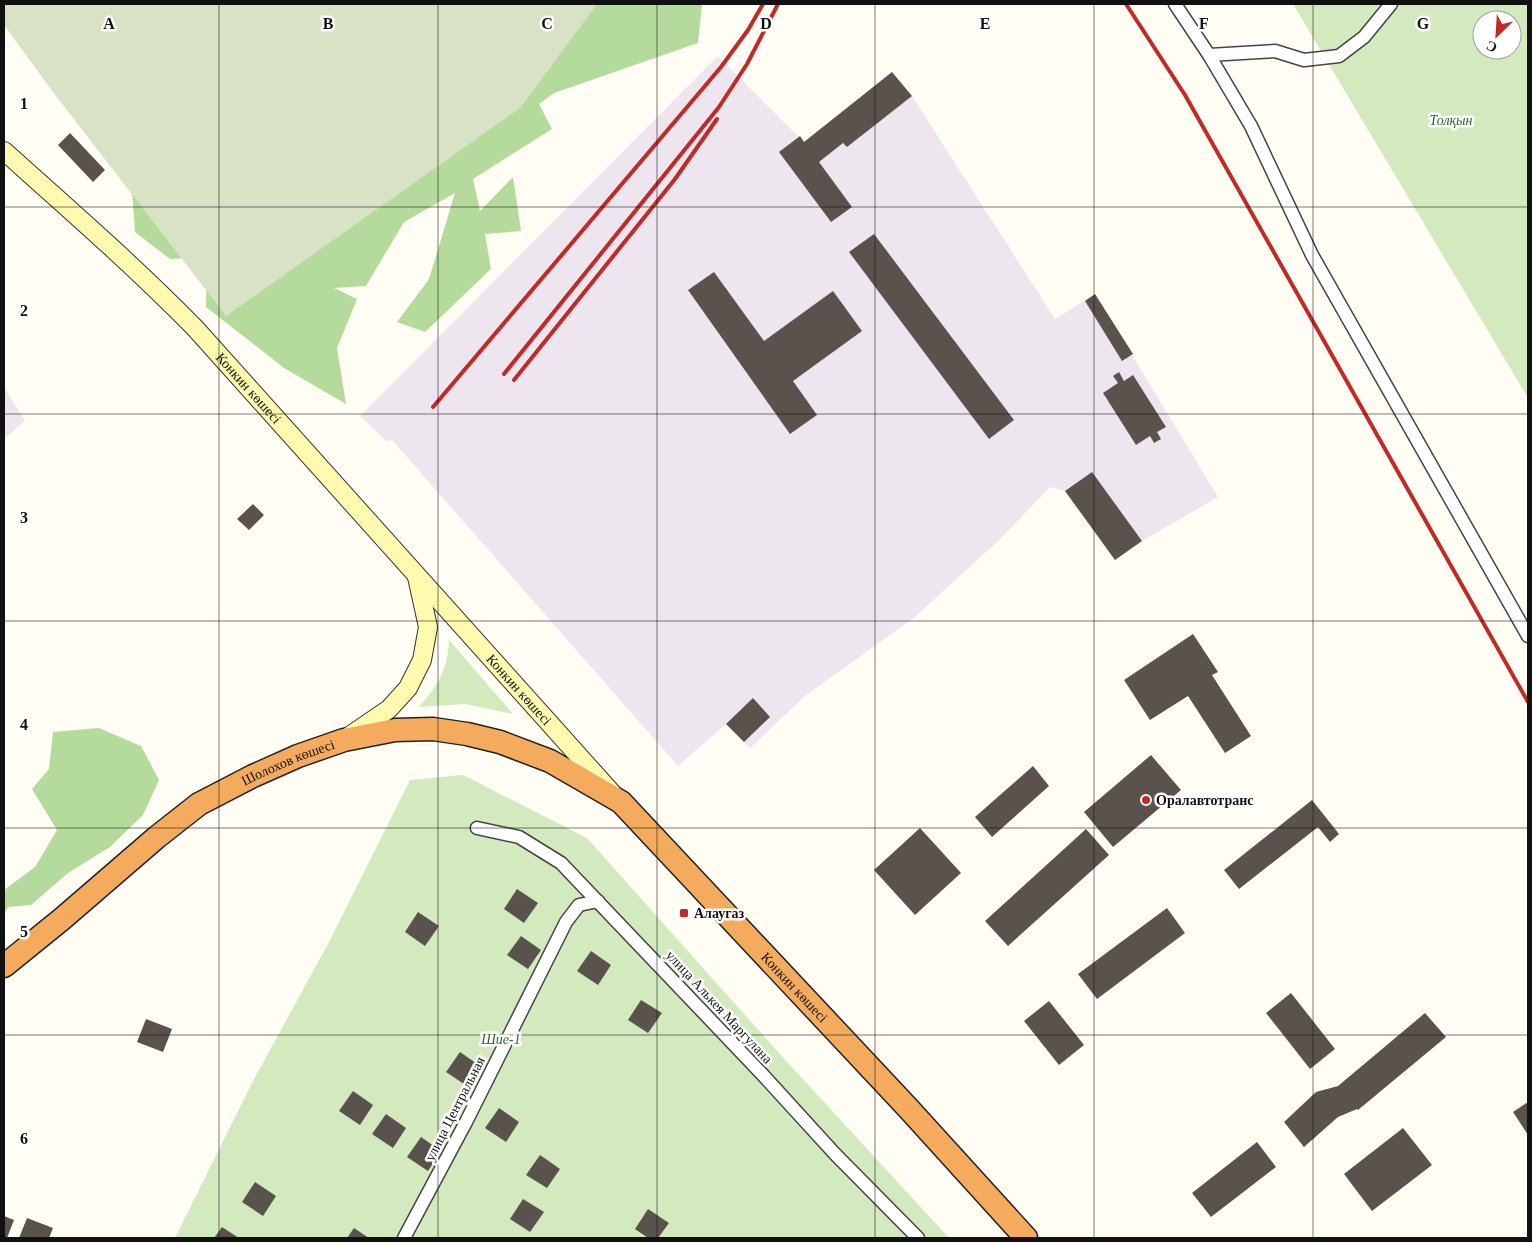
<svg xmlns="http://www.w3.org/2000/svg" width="1532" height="1242" viewBox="0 0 1532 1242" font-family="Georgia,serif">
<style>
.industrial{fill:#eee6ef}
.green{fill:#d2eabd;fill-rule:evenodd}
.forest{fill:#b5db9c}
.cemetery{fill:#d7e3c4}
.building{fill:#5a534d}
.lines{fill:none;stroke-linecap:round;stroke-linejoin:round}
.street-casing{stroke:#444;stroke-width:15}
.secondary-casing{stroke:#333;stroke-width:20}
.highway-casing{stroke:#222;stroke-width:25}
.street{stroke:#fff;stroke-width:12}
.secondary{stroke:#fefab0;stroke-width:18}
.highway{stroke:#f4ab5e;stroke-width:22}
.rail{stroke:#c22927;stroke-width:4}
.grid{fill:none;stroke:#111;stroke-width:1;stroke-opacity:0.55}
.poi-dot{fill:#c22927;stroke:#fff;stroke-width:2}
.labels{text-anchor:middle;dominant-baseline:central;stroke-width:5;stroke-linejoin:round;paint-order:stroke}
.park-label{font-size:14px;font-style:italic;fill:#2a6a20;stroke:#fff}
.street-label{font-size:14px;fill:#111;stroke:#fff}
.poi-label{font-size:14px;font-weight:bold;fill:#111;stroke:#fff;text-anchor:start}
.grid-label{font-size:16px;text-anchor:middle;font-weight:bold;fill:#111;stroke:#fff;stroke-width:5;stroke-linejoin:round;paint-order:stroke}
</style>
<rect width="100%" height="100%" fill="#fffdf4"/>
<path class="industrial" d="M 718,56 L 804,142 L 892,72 L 912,96 L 1055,319 L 1095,294 L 1218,497 L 1142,541 L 1115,560 L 1065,491 L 1050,487 L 999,540 L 915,617 L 805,696 L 750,748 L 726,724 L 678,766 L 392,440 L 386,441 L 360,416 Z
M 4,387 L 25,421 L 4,439 Z"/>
<path class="green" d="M 1293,4 L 1528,4 L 1528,398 ZM 1482,20 L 1512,20 L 1512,50 L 1482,50 Z
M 449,640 L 513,714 L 465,704 L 419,707 C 438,685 448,670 449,640 Z
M 463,775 L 587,838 L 778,1052 L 949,1238 L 175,1238 L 253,1081 L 328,944 L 410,780 Z"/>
<path class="forest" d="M 456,4 L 702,4 L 698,43 L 554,93 L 539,104 L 552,129 L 473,179 L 480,211 L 513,177 L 521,231 L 485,234 L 491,269 L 425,332 L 397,322 L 429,279 L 455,193 L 404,222 L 366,286 L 334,288 L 357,299 L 337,348 L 346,404 L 284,368 L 206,307 L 207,257 L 170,259 L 135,232 L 130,163 Z
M 99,728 L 141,746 L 159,780 L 143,815 L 110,847 L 68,873 L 31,905 L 8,907 L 4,914 L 4,890 L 35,867 L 57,830 L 32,789 L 49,769 L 53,732 Z"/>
<path class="cemetery" d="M 4,4 L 597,4 L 520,108 L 226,316 L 53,92 L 4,25 Z"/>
<path class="building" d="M 892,72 L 912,96 L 847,147 L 843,143 L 819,162 L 852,207 L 831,222 L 779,152 L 800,136 L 804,142 Z
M 70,133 L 105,170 L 93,182 L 58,145 Z
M 874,234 L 1014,420 L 989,439 L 849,252 Z
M 714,272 L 764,341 L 833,291 L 862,331 L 793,381 L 817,415 L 790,434 L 688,290 Z
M 1095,294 L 1133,354 L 1122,361 L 1085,301 Z
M 1119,372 L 1124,381 L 1133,375 L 1166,427 L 1157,432 L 1161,439 L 1154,443 L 1150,436 L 1136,445 L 1103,393 L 1118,383 L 1113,376 Z
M 1092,472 L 1142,541 L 1115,560 L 1065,491 Z
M 253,504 L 264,515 L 249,530 L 237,519 Z
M 1193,634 L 1218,672 L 1212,675 L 1251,736 L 1225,753 L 1188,696 L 1150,720 L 1124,680 Z
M 753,698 L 770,717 L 744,742 L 726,724 Z
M 1151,755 L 1181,790 L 1113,847 L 1084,812 Z
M 1033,766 L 1049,786 L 992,837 L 975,817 Z
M 1312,800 L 1339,834 L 1330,842 L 1318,827 L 1239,889 L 1224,870 Z
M 920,828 L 961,873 L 915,915 L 874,870 Z
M 1086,829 L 1109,855 L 1008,946 L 985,921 Z
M 517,889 L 538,903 L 524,923 L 504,909 Z
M 1167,908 L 1185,933 L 1097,999 L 1078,974 Z
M 418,912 L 439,926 L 425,946 L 405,932 Z
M 521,936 L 541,950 L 528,969 L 507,955 Z
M 591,951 L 611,965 L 598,985 L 577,971 Z
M 1291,993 L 1335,1049 L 1310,1069 L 1266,1013 Z
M 641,1000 L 662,1013 L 648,1033 L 628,1020 Z
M 1049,1001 L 1084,1045 L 1059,1065 L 1024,1021 Z
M 1425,1013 L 1446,1037 L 1358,1110 L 1357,1109 L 1338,1117 L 1304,1147 L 1284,1122 L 1316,1092 L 1338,1086 Z
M 146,1019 L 172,1029 L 163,1052 L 137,1042 Z
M 460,1052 L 480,1066 L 467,1086 L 446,1072 Z
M 353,1091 L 373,1105 L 360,1125 L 339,1111 Z
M 1528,1102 L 1528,1135 L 1513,1112 Z
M 499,1108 L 519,1122 L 506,1142 L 485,1128 Z
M 386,1114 L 406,1128 L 393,1148 L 372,1134 Z
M 1403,1128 L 1432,1165 L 1372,1211 L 1344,1174 Z
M 421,1137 L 441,1151 L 428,1171 L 407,1157 Z
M 1257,1142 L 1276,1167 L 1211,1217 L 1192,1193 Z
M 540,1155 L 560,1169 L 547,1188 L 526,1175 Z
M 255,1182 L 276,1196 L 263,1216 L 242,1202 Z
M 523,1199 L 544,1212 L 530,1232 L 510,1219 Z
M 648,1209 L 669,1223 L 658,1238 L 648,1238 L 635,1229 Z
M 4,1216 L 14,1220 L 7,1238 L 4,1238 Z
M 27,1218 L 53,1228 L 49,1238 L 19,1238 Z
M 222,1227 L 239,1238 L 214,1238 Z
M 354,1228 L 369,1238 L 347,1238 Z"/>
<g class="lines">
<g class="street-casing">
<path id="street" d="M 1175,4 L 1209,55 L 1251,126 L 1312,255 L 1528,636
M 1209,55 L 1275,51 L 1304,60 L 1339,56 L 1364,37 L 1391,4
M 477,828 L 519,837 L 561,863 L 762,1074 L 835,1154 L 918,1238
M 404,1238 L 466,1122 L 566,922 L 579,905 L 598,901"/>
</g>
<g class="secondary-casing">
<g id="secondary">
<path id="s1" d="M 4,151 C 69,209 134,266 195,328 L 612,793"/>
<path d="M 348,737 L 389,709 L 408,688 L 422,660 L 428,627 L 417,577"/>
</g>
</g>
<g class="highway-casing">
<g id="highway">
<path id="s2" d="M 4,966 L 62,919 L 157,837 L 199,804 L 253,776 L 298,756 L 344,740 L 395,730 L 433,729 L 467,734 L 500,742 L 550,761 L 621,802 L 908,1108 L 1026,1238"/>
</g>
</g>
<use href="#street" class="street"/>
<use href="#secondary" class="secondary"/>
<use href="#highway" class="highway"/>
<path class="rail" d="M 1126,4 L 1185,95 L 1528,702
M 504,374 L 719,107 L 747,64 L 778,4
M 514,380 L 675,179 L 717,119
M 433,407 L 721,67 L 748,30 L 763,4"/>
</g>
<path class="grid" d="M 219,4 L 219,1238M 438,4 L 438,1238M 657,4 L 657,1238M 875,4 L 875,1238M 1094,4 L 1094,1238M 1313,4 L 1313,1238M 4,207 L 1528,207M 4,414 L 1528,414M 4,621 L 1528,621M 4,828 L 1528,828M 4,1035 L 1528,1035"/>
<g class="poi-dot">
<circle cx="1146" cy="800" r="5"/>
<rect x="679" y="908" width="10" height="10" rx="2.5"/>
</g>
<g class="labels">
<g class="park-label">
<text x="1451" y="120">Толқын</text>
<text x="501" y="1039">Шие-1</text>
</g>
<g class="street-label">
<text stroke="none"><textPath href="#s1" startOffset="341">Конкин көшесі</textPath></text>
<text stroke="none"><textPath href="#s1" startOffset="746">Конкин көшесі</textPath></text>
<text stroke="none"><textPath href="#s2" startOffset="352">Шолохов көшесі</textPath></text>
<text stroke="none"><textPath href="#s2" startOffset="960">Конкин көшесі</textPath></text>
<text transform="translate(719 1007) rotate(47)">улица Алькея Маргулана</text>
<text transform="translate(455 1109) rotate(-63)">улица Центральная</text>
</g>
<g class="poi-label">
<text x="1156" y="800">Оралавтотранс</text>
<text x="694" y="913">Алаугаз</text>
</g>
</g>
<g class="grid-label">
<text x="109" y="29">A</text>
<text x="328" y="29">B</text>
<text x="547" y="29">C</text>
<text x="766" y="29">D</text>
<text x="985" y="29">E</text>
<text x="1204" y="29">F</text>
<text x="1423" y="29">G</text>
<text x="24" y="109">1</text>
<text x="24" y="316">2</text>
<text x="24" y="523">3</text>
<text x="24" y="730">4</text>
<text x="24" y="937">5</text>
<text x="24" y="1144">6</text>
</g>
<rect width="1532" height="1242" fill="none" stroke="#111111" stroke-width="10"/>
<g transform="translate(1497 35) rotate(205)"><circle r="24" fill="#ffffff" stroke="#a0a0a0"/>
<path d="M0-4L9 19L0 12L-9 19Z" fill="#c22927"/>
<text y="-8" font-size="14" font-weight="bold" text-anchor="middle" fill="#111111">С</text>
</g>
</svg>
